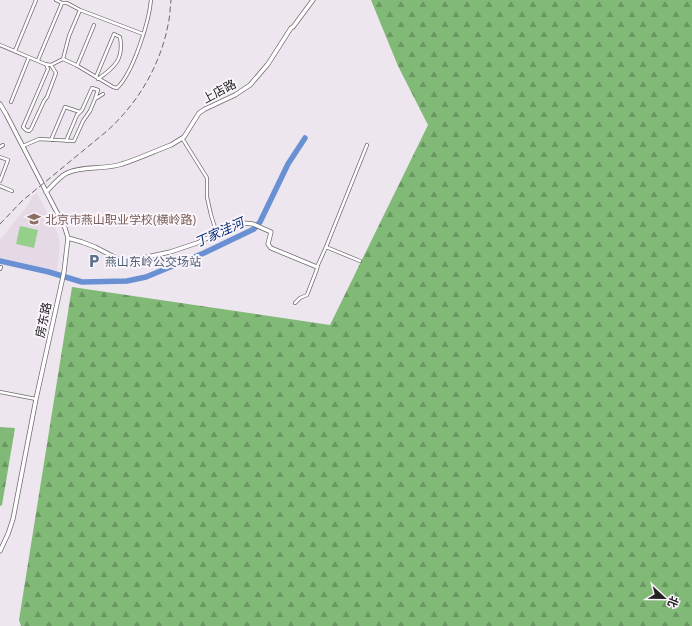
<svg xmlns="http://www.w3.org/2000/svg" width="692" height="626" viewBox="0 0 692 626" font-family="'Open Sans','Noto Sans SC',sans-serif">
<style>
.built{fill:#e5d9e6}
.forest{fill:url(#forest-firs)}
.pitch{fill:#96ce8c}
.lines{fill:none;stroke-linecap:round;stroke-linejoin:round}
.river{stroke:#6a90d4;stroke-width:5.5}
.street-casing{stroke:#706a70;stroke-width:4}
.secondary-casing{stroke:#706a70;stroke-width:5}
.street{stroke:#fff;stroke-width:2.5}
.secondary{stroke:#fff;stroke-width:3.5}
.rail{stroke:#6a666b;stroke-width:1;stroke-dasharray:6 3;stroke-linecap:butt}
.labels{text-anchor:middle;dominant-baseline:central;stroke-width:4;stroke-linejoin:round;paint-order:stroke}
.street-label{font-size:12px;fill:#232124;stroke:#faf4fb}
.education-label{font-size:12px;fill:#785e54;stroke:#faf4fb;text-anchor:start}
.service-label{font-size:12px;fill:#4e5e75;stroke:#faf4fb;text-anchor:start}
.water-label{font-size:13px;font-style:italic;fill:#042e7c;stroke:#faf4fb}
</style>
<defs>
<pattern id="forest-firs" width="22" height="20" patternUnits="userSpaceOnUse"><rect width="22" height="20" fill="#81b977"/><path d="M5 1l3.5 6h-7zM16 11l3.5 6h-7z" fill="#699661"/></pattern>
</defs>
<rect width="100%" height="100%" fill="#ede6ee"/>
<path class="built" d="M 37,193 L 58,234 L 60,246 L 57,271 L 0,258 L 0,240 L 29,204 L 32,197 Z"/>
<path class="forest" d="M 371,0 L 692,0 L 692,626 L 21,626 L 19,620 L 72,287 L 330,325 L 428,125 L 398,66 Z
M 0,427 L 15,428 L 2,505 L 0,506 Z"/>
<path class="pitch" d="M 20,226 L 38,230 L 34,248 L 16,244 Z"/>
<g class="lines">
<path class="river" d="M 0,261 L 49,272 L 82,282 L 127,281 L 146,277 L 204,253 L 254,229 L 260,222 L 288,164 L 305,138"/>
<g class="street-casing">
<path id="street" d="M 56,0 L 62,3 L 67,3 L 80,10 L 143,34
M 0,45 L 45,64 L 51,65 L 63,59 L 76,65 L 113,87 L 117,88 C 133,73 149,22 151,0
M 15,51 L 36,0
M 63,59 L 69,36 L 80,10
M 38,60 L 62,3
M 46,64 L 48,69 L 23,127 L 26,130 L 29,131 L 31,129 L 44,101 L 47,97 L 56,73 L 51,65
M 77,66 L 94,25
M 96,77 L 114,34 L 120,37 C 124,59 115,67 98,79
M 11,102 L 29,57
M 182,138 L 207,178 L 207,197 L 211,215 L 217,234
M 51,140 L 65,107 L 80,112
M 66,141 L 77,115 L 82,110 L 92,88 L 98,90 L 95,99
M 23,146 L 39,139 L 74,141 L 83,121 L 90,111 L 95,99 L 103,94
M 0,147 L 3,145
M 0,157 L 8,160 L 0,181
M 0,186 L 12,191
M 326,247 L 360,261
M 0,269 L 1,267
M 295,303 L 300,298 L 307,295 L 317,269 L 317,267 L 326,247 L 367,145
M 0,392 L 36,399"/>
</g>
<g class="secondary-casing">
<path id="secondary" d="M 0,104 L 6,114 L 65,228 L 68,238 L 64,272 L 36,399 L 13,519 L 8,534 L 0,551
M 46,192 C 53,185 59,177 67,173 C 83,165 105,170 122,164 C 138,159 155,151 171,145 L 184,137 L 199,113 L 205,109 L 235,95 L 250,85 L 268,64 L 291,28 L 293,27 L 313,0
M 68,238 L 82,242 L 95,247 L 124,262 L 170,252 L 197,243 L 231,227 L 243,223 L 253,224 L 271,232 L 268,244 L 271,248 L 317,267"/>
</g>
<use href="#street" class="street"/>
<use href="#secondary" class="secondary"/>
<path class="rail" d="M 0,224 L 22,201 L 107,131 C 138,103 160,66 168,25 C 170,17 170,8 171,0"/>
</g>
<defs>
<g id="school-bare" transform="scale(1.08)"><path d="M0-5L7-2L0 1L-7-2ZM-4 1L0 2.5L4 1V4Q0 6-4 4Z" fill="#8d6e63" stroke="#faf4fb" stroke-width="2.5" paint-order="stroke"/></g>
<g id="parking-bare" transform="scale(1.08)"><path d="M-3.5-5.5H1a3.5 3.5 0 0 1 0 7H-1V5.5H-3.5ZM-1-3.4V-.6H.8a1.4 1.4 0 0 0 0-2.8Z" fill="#5c6f8a" stroke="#faf4fb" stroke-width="2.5" paint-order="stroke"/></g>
</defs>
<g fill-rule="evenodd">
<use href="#school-bare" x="34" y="219"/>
<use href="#parking-bare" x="94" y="261"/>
</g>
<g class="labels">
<g class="street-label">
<text transform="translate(219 91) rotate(-28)">上店路</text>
<text transform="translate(43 320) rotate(-78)">房东路</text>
</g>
<g class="education-label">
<text x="45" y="219">北京市燕山职业学校(横岭路)</text>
</g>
<g class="service-label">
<text x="105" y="261">燕山东岭公交场站</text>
</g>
<g class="water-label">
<text transform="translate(219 232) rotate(-24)">丁家洼河</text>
</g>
</g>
<g transform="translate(664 598) rotate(112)" stroke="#faf4fb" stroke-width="3" paint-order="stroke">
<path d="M0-3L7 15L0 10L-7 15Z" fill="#232124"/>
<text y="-6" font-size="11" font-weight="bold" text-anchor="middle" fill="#232124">北</text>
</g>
</svg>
